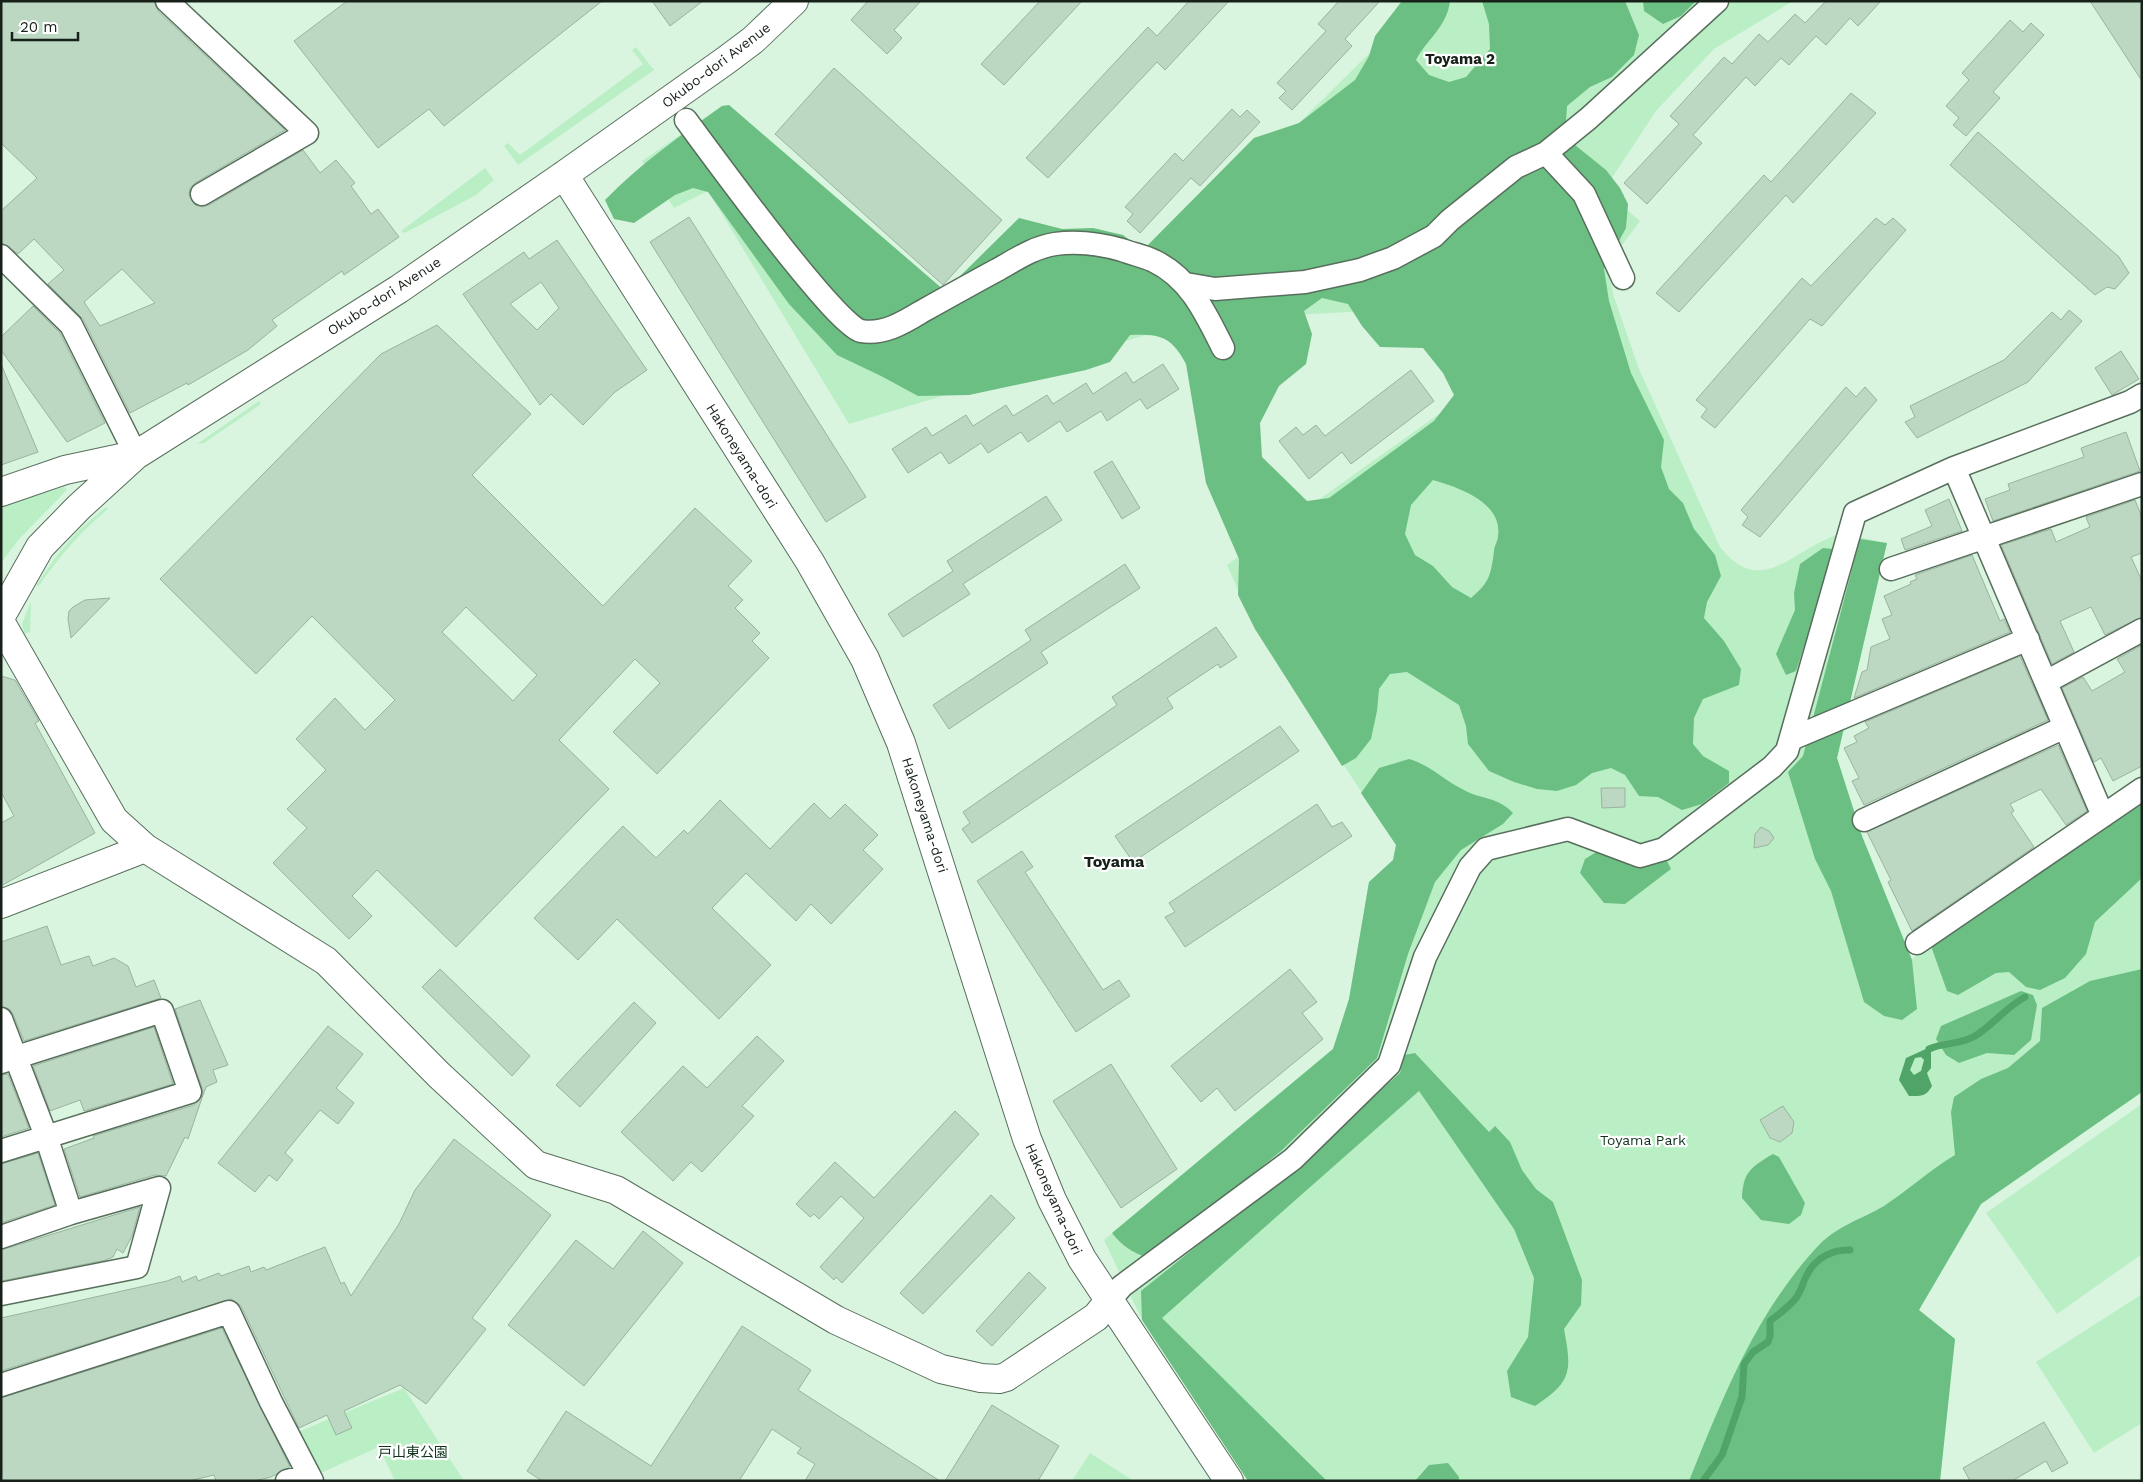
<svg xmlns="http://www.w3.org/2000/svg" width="2143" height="1482" viewBox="0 0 2143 1482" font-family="'Work Sans','Noto Sans JP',sans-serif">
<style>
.green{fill:#baefc6}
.forest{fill:#6bbf82;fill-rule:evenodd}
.water{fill:#50a468;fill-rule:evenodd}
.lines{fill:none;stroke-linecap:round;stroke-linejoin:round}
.stream{stroke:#50a468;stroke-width:7}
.building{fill:#bcd7c2;stroke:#99b39e;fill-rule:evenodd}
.street-casing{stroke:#576f5c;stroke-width:25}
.secondary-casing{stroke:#576f5c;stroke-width:30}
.street{stroke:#fff;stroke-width:22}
.secondary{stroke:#fff;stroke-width:28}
.labels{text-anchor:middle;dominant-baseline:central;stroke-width:4.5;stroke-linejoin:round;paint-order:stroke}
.street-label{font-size:14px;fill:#172119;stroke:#fff}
.park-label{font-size:14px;fill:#0f331b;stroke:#fff}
.neighbourhood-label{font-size:15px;font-weight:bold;fill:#172119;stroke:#fff}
.quarter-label{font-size:16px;font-weight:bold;fill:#172119;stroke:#fff}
</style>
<rect width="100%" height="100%" fill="#daf5df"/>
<path class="green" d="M 1422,1 L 1793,1 L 1714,49 L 1656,111 L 1604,190 L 1640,221 L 1617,252 L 1610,274 L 1613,294 L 1639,369 L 1720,547 C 1761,598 1790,552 1834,536 C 1843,532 1876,541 1887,543 L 1837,758 L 1862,836 L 1912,959 L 2142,801 L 2142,1092 L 1981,1204 L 1919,1310 L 1955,1339 L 1940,1481 L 1248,1481 L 1142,1320 L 1104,1240 L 1333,1049 L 1349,999 L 1369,882 L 1393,860 L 1396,845 L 1255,629 L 1227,565 L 1467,394 L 1426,308 L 1196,320 L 849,424 L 708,191 L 674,208 L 642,161 L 722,106 L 729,105 L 945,291 L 1019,218 L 1143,250 L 1254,138 L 1299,123 Z
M 636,47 L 654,70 L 518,165 L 504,146 L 508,143 L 520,155 L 643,64 L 632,50 Z
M 485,168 L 494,180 L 476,195 L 405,233 L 401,231 Z
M 259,401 L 261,404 L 204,443 L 197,444 Z
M 64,487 L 67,490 L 20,538 L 1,563 L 1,507 Z
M 106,507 L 108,509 C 80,532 59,557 38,587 L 37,584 L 58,554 L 78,531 Z
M 31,601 L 30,632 L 24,634 L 22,624 Z
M 2142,1104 L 2142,1254 L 2057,1314 L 1986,1213 Z
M 2142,1294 L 2142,1423 L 2094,1453 L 2036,1362 Z
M 404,1388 L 464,1481 L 395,1481 L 379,1447 L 314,1476 L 293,1434 Z
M 1090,1453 L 1134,1481 L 1072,1481 Z"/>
<path class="forest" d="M 1402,1 L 1450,1 C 1447,27 1427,39 1416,60 L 1429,75 L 1449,82 L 1466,77 L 1490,49 L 1489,24 L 1482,1 L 1625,1 L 1639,35 L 1634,55 L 1612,77 L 1590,87 L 1567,106 L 1566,122 L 1575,145 L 1606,170 L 1620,188 L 1628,204 L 1626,228 L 1604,269 L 1609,301 L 1631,373 L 1664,440 L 1661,467 L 1669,489 L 1683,503 L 1694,529 L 1715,555 L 1721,576 L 1707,602 L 1704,618 L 1724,641 L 1741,669 L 1739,685 L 1703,699 L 1694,718 L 1693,744 L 1703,756 L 1729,771 L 1729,783 L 1702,804 L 1682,810 L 1658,797 L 1639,796 L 1625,775 L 1611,768 L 1592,773 L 1576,785 L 1557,791 L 1537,789 L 1514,782 L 1489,771 L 1468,744 L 1466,726 L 1459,705 L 1407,672 L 1390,674 L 1379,689 L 1377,711 L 1371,739 L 1356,758 L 1342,766 L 1255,629 L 1238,595 L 1239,559 L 1206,483 L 1186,364 C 1171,336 1160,334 1130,335 L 1110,362 L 1086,370 L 969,395 L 918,396 L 881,376 L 837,355 L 789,304 L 708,192 L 693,188 L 675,195 L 634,223 L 614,219 L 605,200 C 640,164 681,135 722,106 L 729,105 L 945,291 L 1019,218 L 1062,229 L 1093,228 L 1123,235 L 1143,250 L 1254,138 L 1299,123 L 1355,80 L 1369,56 L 1375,36 ZM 1322,298 L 1348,304 L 1362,326 L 1380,347 L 1423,348 L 1443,373 L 1454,395 L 1434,421 L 1329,498 L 1307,501 L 1262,457 L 1260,423 L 1279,386 L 1306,364 L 1312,334 L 1304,311 ZM 1433,480 C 1457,487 1503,502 1498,536 C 1498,541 1494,546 1494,551 C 1491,574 1490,582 1471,598 L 1452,587 L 1433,566 L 1415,555 L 1405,534 L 1411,505 Z
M 1643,1 L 1696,1 L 1681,16 L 1663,24 L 1644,11 Z
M 1860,539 L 1887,543 L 1837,758 L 1862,836 L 1912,960 L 1917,1009 L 1902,1020 L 1884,1016 L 1864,1002 L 1831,891 L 1815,859 L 1788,772 L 1803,756 Z
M 1823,548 L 1833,549 L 1821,596 L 1796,671 L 1786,675 L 1776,654 L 1795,610 L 1794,593 L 1800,564 Z
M 1409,759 C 1432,766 1443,780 1464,790 C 1482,800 1497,796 1513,813 L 1503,824 L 1461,850 L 1435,882 L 1408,954 L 1377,1058 L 1281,1151 L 1148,1258 C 1132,1252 1122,1246 1112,1233 L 1333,1049 L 1349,999 L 1369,882 L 1393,860 L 1396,845 L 1361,793 L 1379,768 Z
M 2142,801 L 2142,878 L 2095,922 L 2086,954 L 2065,978 L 2040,990 L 2026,987 L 2009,972 L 1996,973 L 1958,995 L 1947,991 L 1931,946 Z
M 1598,851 L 1631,866 L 1667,861 L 1671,869 L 1625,904 L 1604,903 L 1580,873 L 1585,859 Z
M 2142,969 L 2142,1092 L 1981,1204 L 1919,1310 L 1955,1339 L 1940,1481 L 1689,1481 C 1723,1397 1756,1312 1819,1245 C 1837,1226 1862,1219 1884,1206 C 1908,1190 1930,1170 1955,1155 L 1951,1112 L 1954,1097 L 1981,1079 L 2008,1068 L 2040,1041 L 2042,1008 L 2090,981 Z
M 2021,991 L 2033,995 L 2037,1005 L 2031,1040 L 2014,1055 L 1987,1053 L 1959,1063 L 1946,1055 L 1936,1039 L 1941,1026 Z
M 1415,1053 L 1489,1132 L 1495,1126 L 1510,1142 L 1522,1170 L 1536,1189 L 1553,1202 L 1582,1280 L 1581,1305 L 1564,1329 C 1572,1371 1572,1382 1535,1406 L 1511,1397 L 1507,1371 L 1528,1337 L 1534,1278 L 1514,1229 L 1419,1091 L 1162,1318 L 1327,1481 L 1248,1481 L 1142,1320 L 1141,1291 L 1301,1162 L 1400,1073 L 1404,1055 Z
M 1773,1154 L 1779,1157 L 1805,1203 L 1801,1215 L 1789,1224 L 1761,1220 L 1742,1198 C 1743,1172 1751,1167 1773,1154 Z
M 1448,1463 L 1459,1477 L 1459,1481 L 1415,1481 L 1429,1465 Z"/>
<path class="water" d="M 1928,1048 L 1931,1051 L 1931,1068 L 1927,1073 L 1932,1086 C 1926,1097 1921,1096 1909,1096 L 1899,1080 L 1906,1058 ZM 1921,1057 L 1924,1060 L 1921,1071 L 1914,1075 L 1910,1070 L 1915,1058 Z"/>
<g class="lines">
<path class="stream" d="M 1929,1049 C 1944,1042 1960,1045 1975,1036 C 1993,1025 2005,1008 2025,997
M 1703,1481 L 1722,1455 L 1742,1397 L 1744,1364 L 1753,1352 L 1768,1342 L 1770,1336 L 1770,1321 C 1779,1314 1789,1307 1796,1298 C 1802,1290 1803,1281 1808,1273 C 1816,1258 1833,1249 1850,1250"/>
</g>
<path class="building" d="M 1,1 L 154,1 L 158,11 L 285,130 L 195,183 L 190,188 L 189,195 L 195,205 L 202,207 L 209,205 L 303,150 L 320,173 L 336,160 L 355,183 L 351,186 L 371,214 L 378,209 L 399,237 L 344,275 L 342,271 L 272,320 L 277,326 L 248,350 L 188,385 L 187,383 L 130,413 L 83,319 L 48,284 L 64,270 L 34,239 L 18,254 L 1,242 L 1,211 L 37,178 L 1,143 ZM 122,269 L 155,303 L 100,326 L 84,302 Z
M 347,1 L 602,1 L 444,126 L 429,109 L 378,148 L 294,41 Z
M 652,1 L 703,1 L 670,26 Z
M 868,1 L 921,1 L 894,30 L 902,38 L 887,54 L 851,20 Z
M 1040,1 L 1082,1 L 1004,85 L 981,64 Z
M 1189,1 L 1229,1 L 1165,70 L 1157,62 L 1048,178 L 1026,158 L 1148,27 L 1157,36 Z
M 1339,1 L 1380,1 L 1345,39 L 1352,46 L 1292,110 L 1279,98 L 1286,91 L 1277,83 L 1326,31 L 1318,24 Z
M 1826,1 L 1881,1 L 1858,26 L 1850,18 L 1826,45 L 1816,36 L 1789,65 L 1781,58 L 1755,86 L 1746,77 L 1693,135 L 1702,143 L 1647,204 L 1624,183 L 1679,124 L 1670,116 L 1724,57 L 1732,64 L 1759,34 L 1768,42 L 1795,14 L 1805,23 Z
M 2090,1 L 2142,1 L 2142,81 Z
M 2010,20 L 2023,32 L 2031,23 L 2044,35 L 1993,92 L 2000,98 L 1966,136 L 1953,125 L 1959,118 L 1946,106 L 1969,80 L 1962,73 Z
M 834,68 L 1002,220 L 943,285 L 775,134 Z
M 1851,93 L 1876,113 L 1793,203 L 1786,195 L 1679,312 L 1656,293 L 1764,175 L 1771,182 Z
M 1232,109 L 1240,117 L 1247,110 L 1260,122 L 1200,186 L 1191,178 L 1140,233 L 1127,221 L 1133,214 L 1125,207 L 1175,153 L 1183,161 Z
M 1978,132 L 2119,257 L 2129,273 L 2115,289 L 2107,287 L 2095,295 L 1950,165 Z
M 689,217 L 866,497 L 826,522 L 650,242 Z
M 1876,218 L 1885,225 L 1893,218 L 1906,230 L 1822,326 L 1810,319 L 1715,428 L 1701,417 L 1707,409 L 1696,400 L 1802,278 L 1811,286 Z
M 557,240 L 647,370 L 615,392 L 583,425 L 551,394 L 540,405 L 463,294 L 524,252 L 529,259 ZM 541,282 L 559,308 L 537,330 L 510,304 Z
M 33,306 L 60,333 L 105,423 L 67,442 L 1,350 L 1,337 Z
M 2069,310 L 2082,321 L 2028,382 L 1917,438 L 1905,422 L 1915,417 L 1910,406 L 2004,360 L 2052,312 L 2061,320 Z
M 437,325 L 531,414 L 472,475 L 603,606 L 695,508 L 752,561 L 728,586 L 743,600 L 735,608 L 760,633 L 752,641 L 769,658 L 657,774 L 613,732 L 660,683 L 635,659 L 559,740 L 609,789 L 456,947 L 377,870 L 352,896 L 372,916 L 349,939 L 273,863 L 307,828 L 287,809 L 326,770 L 296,739 L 335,698 L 365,730 L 395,700 L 312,616 L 256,674 L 160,579 L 381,354 ZM 466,607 L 537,675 L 513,701 L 442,632 Z
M 2121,351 L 2139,379 L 2112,395 L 2095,368 Z
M 1,364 L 38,452 L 1,465 Z
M 1163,364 L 1179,389 L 1147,409 L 1140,399 L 1107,421 L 1101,411 L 1067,432 L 1060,421 L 1028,442 L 1021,432 L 988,453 L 981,443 L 949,464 L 941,452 L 908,473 L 892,449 L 926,427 L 932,436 L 966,415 L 973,426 L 1006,405 L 1013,416 L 1047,395 L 1053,404 L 1086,383 L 1093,394 L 1126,372 L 1133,383 Z
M 1411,370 L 1434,401 L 1351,464 L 1342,452 L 1309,479 L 1279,441 L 1296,427 L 1303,435 L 1316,425 L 1325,436 Z
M 1846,387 L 1856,397 L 1865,387 L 1877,400 L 1760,537 L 1742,525 L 1748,517 L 1741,510 Z
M 2126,432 L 2140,471 L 1993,521 L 1985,499 L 2010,490 L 2008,484 L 2084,457 L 2081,448 Z
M 1112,461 L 1140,508 L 1122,519 L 1094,472 Z
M 1046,496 L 1062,520 L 963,584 L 970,594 L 903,637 L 888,614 L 953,571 L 947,561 Z
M 1949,499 L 1962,531 L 1905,550 L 1901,539 L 1932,526 L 1925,510 Z
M 2135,500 L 2142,517 L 2142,553 L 2131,557 L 2142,581 L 2142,617 L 2105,635 L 2091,607 L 2060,621 L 2074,652 L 2052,664 L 2001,545 L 2051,529 L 2056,542 L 2090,527 L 2086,517 Z
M 1972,555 L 2000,621 L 2004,619 L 2010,632 L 1854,698 L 1862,672 L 1867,670 L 1871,647 L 1890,639 L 1882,619 L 1892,615 L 1884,596 L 1911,584 L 1910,582 L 1917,579 L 1915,575 Z
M 1125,564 L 1140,588 L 1041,652 L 1048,663 L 949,729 L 933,705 L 1031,640 L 1025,630 Z
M 110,598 L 71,638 L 68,619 L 69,611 L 73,607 L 85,600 Z
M 1216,627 L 1237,657 L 1220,668 L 1218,664 L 1167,698 L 1173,708 L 972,843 L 962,829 L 970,823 L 963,812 L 1117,705 L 1112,697 Z
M 2142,645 L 2142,766 L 2113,781 L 2101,758 L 2094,762 L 2062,688 L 2083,677 L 2092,691 L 2125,672 L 2117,659 Z
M 2020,656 L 2048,720 L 1864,805 L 1852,781 L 1859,778 L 1844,748 L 1857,742 L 1854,736 L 1869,728 L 1865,722 Z
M 1,676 L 15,680 L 39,721 L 35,723 L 95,833 L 1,886 L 1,823 L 14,816 L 1,792 Z
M 1280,726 L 1299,751 L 1133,862 L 1115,836 Z
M 2058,745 L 2087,811 L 2066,825 L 2041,789 L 2010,804 L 2014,811 L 2011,813 L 2034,847 L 1912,931 L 1888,882 L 1891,880 L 1867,832 Z
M 1601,788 L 1625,788 L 1625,807 L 1602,808 Z
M 720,800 L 770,849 L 814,803 L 830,819 L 845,804 L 878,835 L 863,850 L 883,869 L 831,924 L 811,904 L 796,921 L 746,873 L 712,908 L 771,965 L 719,1019 L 617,919 L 578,960 L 534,918 L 623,826 L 656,858 L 684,830 L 688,834 Z
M 1317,804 L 1332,827 L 1342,822 L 1352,836 L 1185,947 L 1165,917 L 1175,912 L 1169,903 Z
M 1761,827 L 1769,831 L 1774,838 L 1768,845 L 1754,848 L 1755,834 Z
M 1022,851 L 1033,867 L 1025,872 L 1103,990 L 1119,980 L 1130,996 L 1076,1032 L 977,881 Z
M 47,926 L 61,965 L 89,956 L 93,966 L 114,958 L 128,966 L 136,987 L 154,980 L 161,998 L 24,1041 L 13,1014 L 9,1009 L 1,1006 L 1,942 Z
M 440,969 L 530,1056 L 512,1076 L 422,987 Z
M 1290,969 L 1317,1002 L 1302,1013 L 1323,1039 L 1235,1111 L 1217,1088 L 1201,1102 L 1171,1066 Z
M 200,1000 L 228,1065 L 213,1070 L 217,1082 L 206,1087 L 203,1095 L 202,1088 L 175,1009 Z
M 634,1002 L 656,1023 L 580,1107 L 556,1085 Z
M 328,1026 L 363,1054 L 336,1088 L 354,1103 L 338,1124 L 320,1110 L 285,1153 L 293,1160 L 277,1181 L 269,1175 L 255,1192 L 218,1163 Z
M 154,1027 L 173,1084 L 84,1111 L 80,1100 L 50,1111 L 33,1066 Z
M 757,1036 L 784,1061 L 742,1106 L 754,1116 L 702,1172 L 691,1162 L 673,1181 L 621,1132 L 683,1066 L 707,1088 Z
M 1111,1064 L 1177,1169 L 1121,1208 L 1053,1101 Z
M 8,1074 L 29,1128 L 1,1137 L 1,1075 Z
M 203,1095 L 188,1139 L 185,1137 L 166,1176 L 155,1175 L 80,1197 L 64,1149 L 94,1138 L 93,1136 L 194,1105 Z
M 1783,1106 L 1794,1122 L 1792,1133 L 1780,1142 L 1770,1138 L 1760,1120 Z
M 955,1111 L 979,1134 L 842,1283 L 836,1277 L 834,1280 L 820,1267 L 864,1218 L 841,1196 L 819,1219 L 814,1214 L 810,1217 L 796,1204 L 835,1162 L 874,1198 Z
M 454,1139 L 551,1215 L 472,1318 L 486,1329 L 426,1404 L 400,1385 L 344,1411 L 352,1428 L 336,1435 L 327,1415 L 299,1428 L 241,1306 L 231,1299 L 1,1371 L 1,1318 L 167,1281 L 180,1276 L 182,1282 L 196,1276 L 198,1281 L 219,1273 L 221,1276 L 249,1266 L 251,1272 L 264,1267 L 266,1270 L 325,1247 L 341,1284 L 344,1282 L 351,1296 L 399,1224 L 415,1190 Z
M 38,1153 L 55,1205 L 1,1223 L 1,1164 Z
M 991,1195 L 1015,1218 L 923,1314 L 900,1293 Z
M 140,1207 L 132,1236 L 123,1253 L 117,1249 L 113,1257 L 106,1260 L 1,1281 L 1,1250 Z
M 643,1231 L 683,1263 L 584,1386 L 508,1325 L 576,1240 L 613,1269 Z
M 1029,1272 L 1046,1288 L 992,1346 L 976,1331 Z
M 742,1326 L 811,1370 L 798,1390 L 940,1481 L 805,1481 L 815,1464 L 797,1453 L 801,1448 L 772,1429 L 739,1481 L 542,1481 L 527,1471 L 566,1411 L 651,1466 Z
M 222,1328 L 290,1467 L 271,1477 L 254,1481 L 216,1481 L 214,1475 L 189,1481 L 1,1481 L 1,1398 Z
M 992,1405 L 1059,1446 L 1038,1481 L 945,1481 Z
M 2044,1422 L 2068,1463 L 2052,1472 L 2046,1461 L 2012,1481 L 1970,1481 L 1963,1468 Z"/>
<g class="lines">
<g class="street-casing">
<path id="street" d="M 167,1 L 307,133 L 202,194
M 686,120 C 709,151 836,326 861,331 C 883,335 903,323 921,312 C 946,298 971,284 997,270 C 1015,260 1034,247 1055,244 C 1076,241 1101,244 1122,250 C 1132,254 1144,256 1154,261 C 1190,278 1206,314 1223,348
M 1546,153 L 1584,194 L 1623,278
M 1,256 L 71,325 L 136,455
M 1186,284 L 1215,289 L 1305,282 L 1360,270 L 1393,258 L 1434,236 L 1450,220 L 1516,167 L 1546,153 L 1589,118 L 1717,1
M 1954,468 L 2103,816
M 1891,569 L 2142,484
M 2046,682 L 2142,630
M 1791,739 L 2028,639
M 1864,820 L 2065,727
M 1917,943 L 2142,789
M 1,1019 L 46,1136 L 71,1213
M 1,1062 L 162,1011 L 190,1092 L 1,1151
M 1,1237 L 71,1213 L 159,1188 L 137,1267 L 1,1294
M 1109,1301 L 1122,1286 L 1293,1159 L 1389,1065 L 1425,957 L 1470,867 L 1486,849 L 1568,829 L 1640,856 L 1664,849 L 1772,767 L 1787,751 L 1855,513 L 1954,468 L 2130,402 L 2142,395
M 1,1385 L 229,1312 L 271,1402 L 309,1475
M 287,1481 L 309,1475 L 312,1481"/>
</g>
<g class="secondary-casing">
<path id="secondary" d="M 564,175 L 810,562 L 865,659 L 901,743 L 1027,1139 L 1052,1200 L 1082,1259 L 1229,1481
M 1,492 L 65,470 L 135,455
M 1,616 L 40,547 L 79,507 L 136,455 L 399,289 L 564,175 L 725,61 L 753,40 L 794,1
M 1,623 L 114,820 L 145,848 L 326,961 L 439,1075 L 536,1165 L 616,1190 L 836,1320 L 941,1369 L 981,1378 L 999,1379 L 1006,1377 L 1096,1317 L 1109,1301
M 1,904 L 145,848"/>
</g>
<use href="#street" class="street"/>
<use href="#secondary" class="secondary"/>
</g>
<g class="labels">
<g class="street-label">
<text transform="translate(716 65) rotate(-37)">Okubo-dori Avenue</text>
<text transform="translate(384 296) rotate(-33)">Okubo-dori Avenue</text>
<text transform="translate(742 456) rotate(58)">Hakoneyama-dori</text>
<text transform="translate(925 815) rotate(72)">Hakoneyama-dori</text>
<text transform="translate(1054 1199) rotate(66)">Hakoneyama-dori</text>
</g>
<g class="park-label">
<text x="1643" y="1140">Toyama Park</text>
<text x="413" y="1452">戸山東公園</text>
</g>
<g class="neighbourhood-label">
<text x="1460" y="59">Toyama 2</text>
</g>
<g class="quarter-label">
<text x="1114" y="861">Toyama</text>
</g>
</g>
<rect width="2143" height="1482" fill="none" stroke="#172119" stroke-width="5"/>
<path d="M12 32v8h66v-8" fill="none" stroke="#172119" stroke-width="2.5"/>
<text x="20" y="32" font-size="15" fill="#172119" stroke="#ffffff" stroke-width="4" paint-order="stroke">20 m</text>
</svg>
